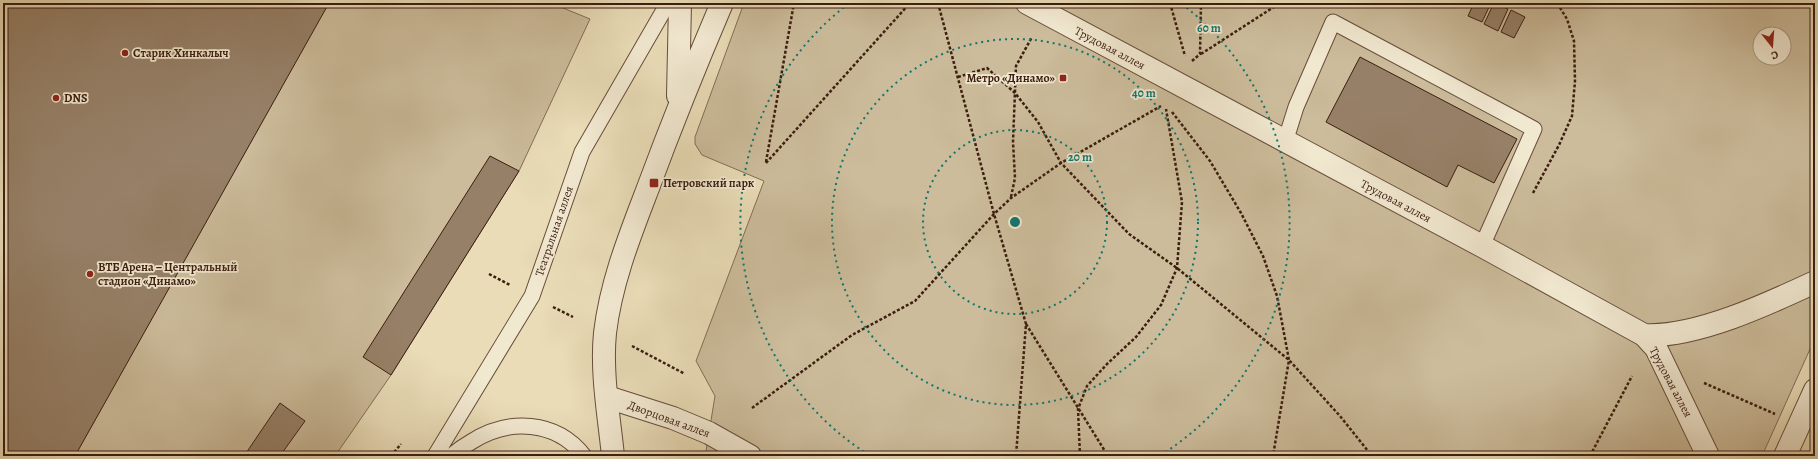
<svg xmlns="http://www.w3.org/2000/svg" width="1818" height="459" viewBox="0 0 1818 459" font-family="Alegreya,serif">
<style>
.green{fill:#ccbc9b;stroke:#846c56;fill-rule:evenodd}
.building{fill:#968067;stroke:#3c1d10}
.lines{fill:none;stroke-linecap:round;stroke-linejoin:round}
.service-casing{stroke:#674d3a;stroke-width:17}
.minor-casing{stroke:#674d3a;stroke-width:24}
.tertiary-casing{stroke:#674d3a;stroke-width:24}
.path{stroke:#3c1d10;stroke-width:2.5;stroke-dasharray:3 2;stroke-linecap:butt}
.service{stroke:#f1e8d0;stroke-width:15}
.minor{stroke:#f1e8d0;stroke-width:22}
.tertiary{stroke:#f1e8d0;stroke-width:22}
.ring{fill:none;stroke:#0f766e;stroke-width:2;stroke-dasharray:2 4}
.poi-dot{fill:#8f2418;stroke:#f1e8d0;stroke-width:1.5}
.labels{text-anchor:middle;dominant-baseline:central;stroke-width:3.5;stroke-linejoin:round;paint-order:stroke}
.street-label{font-size:12px;fill:#3c1d10;stroke:#f1e8d0}
.poi-label{font-size:12px;font-weight:bold;fill:#3c1d10;stroke:#f1e8d0;text-anchor:start}
.centre{fill:#0f766e;stroke:#f1e8d0;stroke-width:2}
.ring-label{font-size:12px;text-anchor:middle;font-weight:bold;fill:#0f766e;stroke:#f1e8d0;stroke-width:3.5;stroke-linejoin:round;paint-order:stroke}
</style>
<rect width="100%" height="100%" fill="#e9dcb7"/>
<filter id="stains"><feTurbulence type="fractalNoise" baseFrequency=".005" numOctaves="4"/><feColorMatrix values="0 0 0 0 .2 0 0 0 0 .09 0 0 0 0 .02 0 0 0 .5 -.17"/></filter>
<radialGradient id="worn" r=".72"><stop offset=".6" stop-color="#630" stop-opacity="0"/><stop offset="1" stop-color="#630" stop-opacity=".3"/></radialGradient>
<path class="green" d="M 3,3 L 551,3 L 590,19 L 519,171 L 391,375 L 335,456 L 3,456 Z
M 744,3 L 1815,3 L 1815,338 L 1762,456 L 701,456 L 706,451 L 715,396 L 696,361 L 764,181 L 702,155 L 695,144 L 695,137 ZM 1760,34 L 1784,34 L 1784,58 L 1760,58 Z"/>
<path class="building" d="M 3,3 L 329,3 L 75,456 L 3,456 Z
M 1474,3 L 1491,3 L 1482,22 L 1468,16 Z
M 1494,3 L 1508,9 L 1498,31 L 1484,24 Z
M 1511,10 L 1525,17 L 1514,38 L 1501,32 Z
M 1360,57 L 1517,139 L 1494,183 L 1458,165 L 1447,187 L 1326,122 Z
M 490,156 L 519,171 L 391,375 L 363,357 Z
M 280,403 L 305,421 L 280,456 L 244,456 Z"/>
<g class="lines">
<g class="service-casing">
<path id="service" d="M 1285,142 L 1296,107 L 1333,22 L 1534,129 L 1482,246
M 435,456 L 532,296 L 582,152 L 668,3
M 451,456 C 457,451 464,446 471,442 C 508,418 556,420 584,456"/>
</g>
<g class="minor-casing">
<path id="minor" d="M 1027,3 L 1482,246 L 1644,335 L 1656,348 L 1708,456
M 1644,335 C 1695,338 1768,304 1815,282
M 607,397 L 673,418 L 709,433 L 750,456"/>
</g>
<g class="tertiary-casing">
<path id="tertiary" d="M 678,96 L 680,3
M 613,456 C 609,416 601,373 605,333 C 611,282 630,235 648,188 C 671,126 696,64 722,3
M 1785,456 L 1815,390"/>
</g>
<path class="path" d="M 938,3 L 994,214 L 1026,324 L 1016,456
M 1170,3 L 1185,56
M 1201,54 L 1280,3
M 1192,61 L 1200,54 L 1201,3
M 958,77 L 987,68 L 1015,93 L 1038,122 L 1061,163 L 1129,234 L 1177,268 L 1289,360 L 1340,416 L 1372,456
M 1172,112 L 1210,161 L 1241,213 L 1263,256 L 1277,296 L 1289,360 L 1273,456
M 766,162 L 794,3
M 766,163 L 910,3
M 1533,193 L 1559,145 L 1572,116 L 1575,81 L 1574,41 L 1567,19 L 1557,3
M 1011,197 L 1015,178 L 1013,142 L 1016,66 L 1032,37
M 489,274 L 510,285
M 553,307 L 573,317
M 1026,324 L 1108,456
M 632,346 L 685,374
M 1704,383 L 1775,414
M 752,408 L 852,335 L 915,301 L 994,214 L 1011,198 L 1061,163 L 1161,106
M 391,456 L 401,444
M 1080,456 L 1078,409 L 1087,386 L 1107,364 L 1136,337 L 1161,305 L 1177,268 L 1182,202 L 1166,109
M 1590,456 L 1632,376"/>
<use href="#service" class="service"/>
<use href="#minor" class="minor"/>
<use href="#tertiary" class="tertiary"/>
</g>
<g class="ring">
<circle cx="1015" cy="222" r="92"/>
<circle cx="1015" cy="222" r="183"/>
<path d="M869 455A275 275 0 0 1 848 4M1182 4A275 275 0 0 1 1161 455"/>
</g>
<g class="poi-dot">
<circle cx="125" cy="53" r="4"/>
<rect x="1059" y="74" width="8" height="8" rx="2"/>
<circle cx="56" cy="98" r="4"/>
<rect x="649" y="178" width="10" height="10" rx="2"/>
<circle cx="90" cy="274" r="4"/>
</g>
<g class="labels">
<g class="street-label">
<text transform="translate(1110 48) rotate(28)">Трудовая аллея</text>
<text transform="translate(1396 201) rotate(28)">Трудовая аллея</text>
<text transform="translate(554 231) rotate(-71)">Театральная аллея</text>
<text transform="translate(1671 382) rotate(62)">Трудовая аллея</text>
<text transform="translate(669 419) rotate(20)">Дворцовая аллея</text>
</g>
<g class="poi-label">
<text x="133" y="53">Старик Хинкалыч</text>
<text x="1055" y="78" text-anchor="end">Метро «Динамо»</text>
<text x="64" y="98">DNS</text>
<text x="663" y="183">Петровский парк</text>
<text x="98" y="267">ВТБ Арена – Центральный<tspan x="98" dy="14">стадион «Динамо»</tspan></text>
</g>
</g>
<circle cx="1015" cy="222" r="6" class="centre"/>
<g class="ring-label">
<text x="1209" y="32">60 m</text>
<text x="1144" y="97">40 m</text>
<text x="1080" y="161">20 m</text>
</g>
<rect width="1818" height="459" fill="none" stroke="#e9dcb7" stroke-width="16"/>
<rect x="4" y="4" width="1810" height="451" fill="none" stroke="#3c1d10" stroke-width="2"/>
<rect x="8" y="8" width="1802" height="443" fill="none" stroke="#3c1d10"/>
<g transform="translate(1772 46) rotate(163)"><circle r="19" fill="#f1e8d0" stroke="#a99783"/>
<path d="M0-3L7 15L0 10L-7 15Z" fill="#8f2418"/>
<text y="-6" font-size="11" font-weight="bold" text-anchor="middle" fill="#3c1d10">С</text>
</g>
<rect width="100%" height="100%" filter="url(#stains)"/>
<rect width="100%" height="100%" fill="url(#worn)"/>
</svg>
